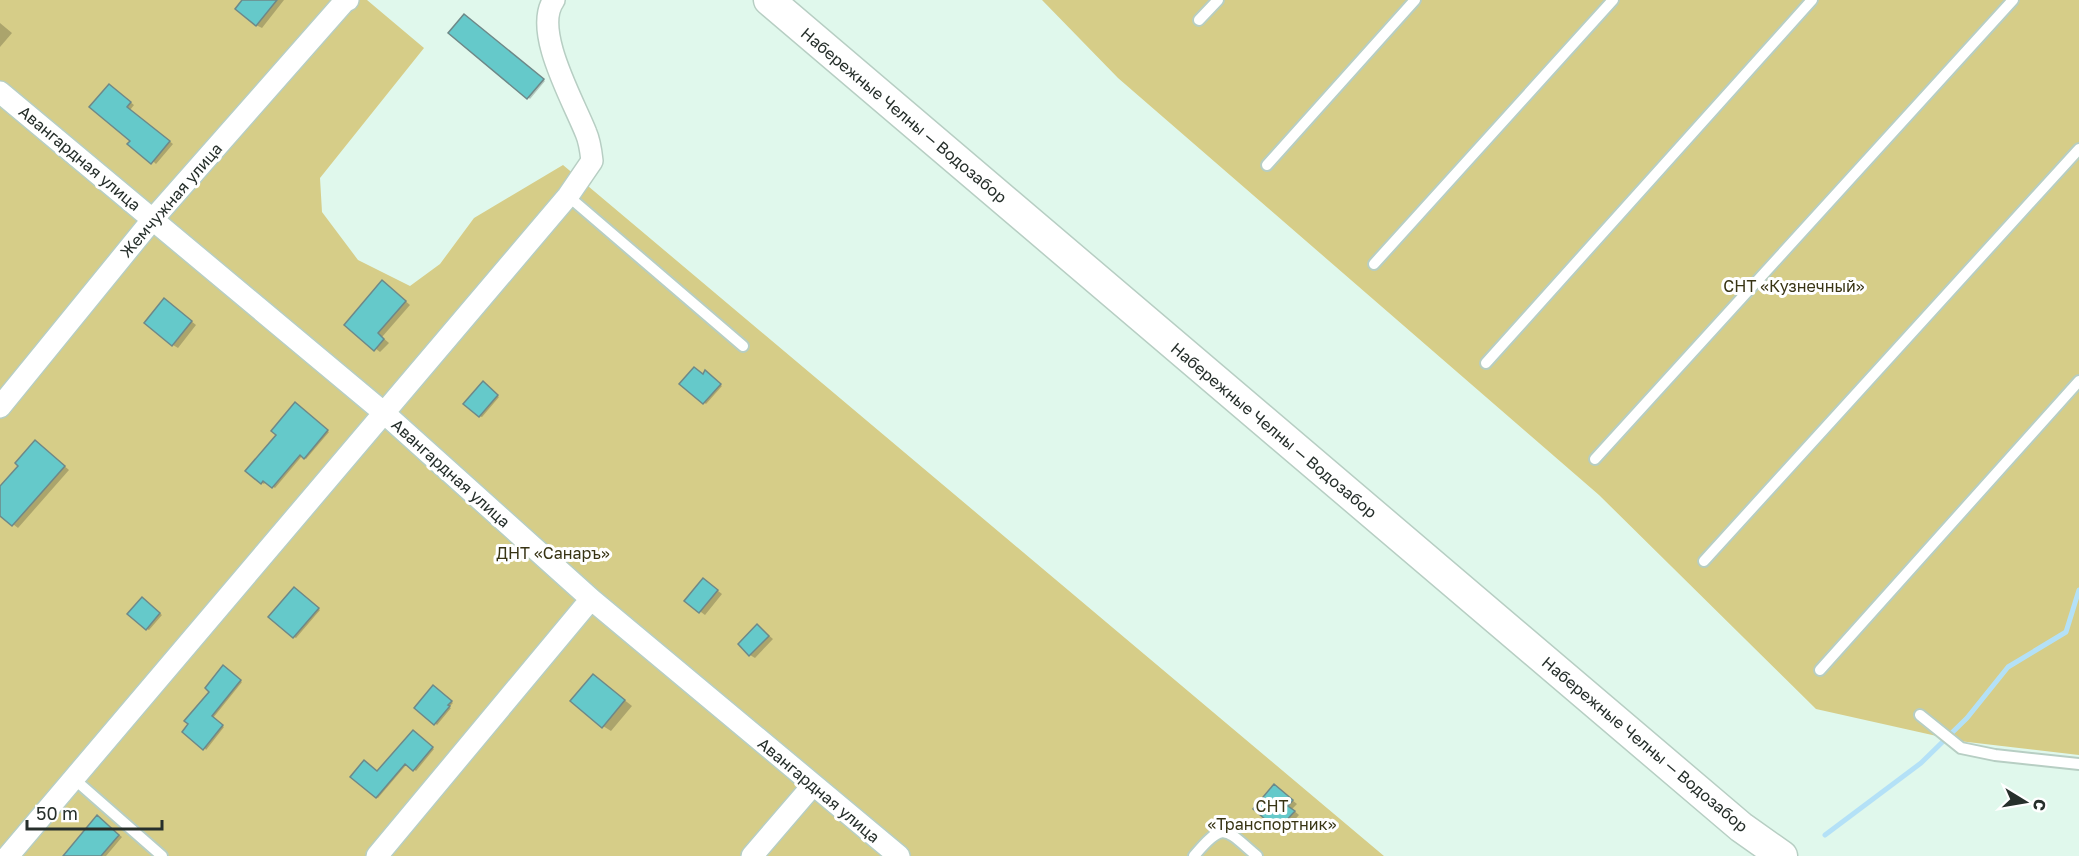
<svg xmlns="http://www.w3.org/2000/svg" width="2079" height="856" viewBox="0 0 2079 856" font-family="'Golos Text',sans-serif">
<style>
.green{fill:#d6cd88}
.shadow{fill:#0003}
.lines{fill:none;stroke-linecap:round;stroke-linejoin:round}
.stream{stroke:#b4e1f7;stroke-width:5}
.building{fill:#65c9ca;stroke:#6e8888;stroke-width:1.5}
.lane-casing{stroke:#b7cec3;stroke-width:14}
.street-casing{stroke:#b7cec3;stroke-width:24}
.secondary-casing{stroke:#b7cec3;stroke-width:33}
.lane{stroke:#fff;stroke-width:10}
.street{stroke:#fff;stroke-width:21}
.secondary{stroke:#fff;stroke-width:30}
.labels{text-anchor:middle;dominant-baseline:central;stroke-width:6;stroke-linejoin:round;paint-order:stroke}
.street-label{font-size:16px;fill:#262f2b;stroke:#fff}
.park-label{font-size:16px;fill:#383414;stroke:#fff}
</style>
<rect width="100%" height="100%" fill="#e0f8ec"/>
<path class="green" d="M 0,0 L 367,0 L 424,48 L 320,178 L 322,212 L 358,260 L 410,286 L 440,264 L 474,218 L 563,165 L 1384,856 L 0,856 Z
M 1042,0 L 2079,0 L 2079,755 L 1959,741 L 1816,709 L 1599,495 L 1118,78 Z"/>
<path class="shadow" d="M 244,0 L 284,0 L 262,28 L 256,25 Z
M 467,17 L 545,81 L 530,99 L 528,97 Z
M 0,23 L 12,33 L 0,47 Z
M 113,88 L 134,105 L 130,110 L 173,144 L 156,164 L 132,141 Z
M 387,285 L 410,305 L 382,337 L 389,343 L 380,352 L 346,325 Z
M 169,303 L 196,325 L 178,348 L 173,345 Z
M 707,374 L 722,386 L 706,404 L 681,384 Z
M 485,384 L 499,397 L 482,417 L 479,416 Z
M 297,405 L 329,432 L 306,459 L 302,456 L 275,488 L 266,481 L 264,484 L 262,483 L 247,471 L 278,435 Z
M 40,445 L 69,470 L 18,528 L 0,514 L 0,489 Z
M 708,583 L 722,594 L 705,615 L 686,601 Z
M 297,590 L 320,610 L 296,638 L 294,637 Z
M 144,600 L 162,615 L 149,630 L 147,629 Z
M 758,626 L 773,639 L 755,658 L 750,655 Z
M 226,668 L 242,682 L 213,718 L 224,727 L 206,750 L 191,724 Z
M 593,675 L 632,706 L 611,731 L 603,726 Z
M 436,688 L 453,703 L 449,707 L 451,708 L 437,725 L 435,723 Z
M 415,733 L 434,749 L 416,771 L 407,764 L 378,798 L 376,797 L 378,773 Z
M 1275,786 L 1297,804 L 1292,809 L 1299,815 L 1288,827 L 1281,822 L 1278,827 L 1272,824 Z
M 100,819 L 122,837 L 106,856 L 64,856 Z"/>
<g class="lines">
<path class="stream" d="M 1825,835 L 1921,763 L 1967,718 L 2008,667 L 2066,632 L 2079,590"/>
</g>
<path class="building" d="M 242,0 L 277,0 L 256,26 L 235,9 Z
M 464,14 L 544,79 L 527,99 L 448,33 Z
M 109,84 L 131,102 L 127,107 L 170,141 L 151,164 L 127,144 L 130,141 L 89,107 Z
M 382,280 L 406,301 L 378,333 L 384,339 L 374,351 L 344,325 Z
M 164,298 L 192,321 L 172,346 L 144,323 Z
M 694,367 L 703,374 L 705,370 L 721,384 L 703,404 L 679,384 Z
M 483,381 L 498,395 L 479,417 L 463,404 Z
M 295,402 L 328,430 L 304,459 L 300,455 L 272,488 L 263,481 L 261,484 L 245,471 L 276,435 L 271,431 Z
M 35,440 L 65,466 L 12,526 L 0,516 L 0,486 L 18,466 L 15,463 Z
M 703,578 L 718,590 L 699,613 L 684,601 Z
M 294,587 L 319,608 L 293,638 L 268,617 Z
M 142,597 L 160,613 L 146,630 L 127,614 Z
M 757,624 L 769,636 L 749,656 L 738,644 Z
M 223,665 L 241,680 L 212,716 L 223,725 L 203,750 L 182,732 L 188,724 L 184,721 L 209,692 L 205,688 Z
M 593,674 L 625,700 L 602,728 L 570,701 Z
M 433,685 L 452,701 L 448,705 L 450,706 L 434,725 L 414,708 Z
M 413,730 L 433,747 L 413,771 L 405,764 L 376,798 L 350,777 L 364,760 L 377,771 Z
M 1274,784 L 1293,800 L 1288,806 L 1295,811 L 1282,825 L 1276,820 L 1272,825 L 1253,809 Z
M 97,815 L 119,835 L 101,856 L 63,856 Z"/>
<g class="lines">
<g class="lane-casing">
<path id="lane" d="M 1199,20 L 1218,0
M 1267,165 L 1415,0
M 568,196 L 743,346
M 1374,264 L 1613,0
M 1486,363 L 1812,0
M 1595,459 L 2013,0
M 1704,561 L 2079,149
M 1820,670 L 2079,381
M 1920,715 L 1961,748 L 1995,755 L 2079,764
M 73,778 L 162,856
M 1194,856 C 1224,820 1225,829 1257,856"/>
</g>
<g class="street-casing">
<path id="street" d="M 0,92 L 383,412 L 591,599 L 899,856
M 0,407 L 153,219 L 345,1 L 348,0
M 8,856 L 568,196 L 592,161 C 591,152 590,142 586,133 C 574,102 532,30 554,0
M 377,856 L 591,599
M 752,856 L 813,785"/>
</g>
<g class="secondary-casing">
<path id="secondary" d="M 769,0 L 1741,827 L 1782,856"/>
</g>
<use href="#lane" class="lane"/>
<use href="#street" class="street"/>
<use href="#secondary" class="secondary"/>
</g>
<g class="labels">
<g class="street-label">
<text transform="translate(904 115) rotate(40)">Набережные Челны — Водозабор</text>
<text transform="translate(80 158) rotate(40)">Авангардная улица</text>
<text transform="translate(171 200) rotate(-49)">Жемчужная улица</text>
<text transform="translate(1274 430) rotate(40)">Набережные Челны — Водозабор</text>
<text transform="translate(451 473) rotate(42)">Авангардная улица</text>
<text transform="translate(1645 744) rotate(40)">Набережные Челны — Водозабор</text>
<text transform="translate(819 790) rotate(40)">Авангардная улица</text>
</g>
<g class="park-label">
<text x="1794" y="286">СНТ «Кузнечный»</text>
<text x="553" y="553">ДНТ «Санаръ»</text>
<text x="1272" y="806">СНТ<tspan x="1272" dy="18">«Транспортник»</tspan></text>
</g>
</g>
<g transform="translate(2025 802) rotate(101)" stroke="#ffffff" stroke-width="4.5" paint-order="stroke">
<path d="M0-4.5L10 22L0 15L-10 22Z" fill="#262f2b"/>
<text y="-9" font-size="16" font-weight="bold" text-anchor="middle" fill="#262f2b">С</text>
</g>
<path d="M27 820v9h135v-9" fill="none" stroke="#262f2b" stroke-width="3"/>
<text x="36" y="820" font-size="18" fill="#262f2b" stroke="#ffffff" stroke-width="4.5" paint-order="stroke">50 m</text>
</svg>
